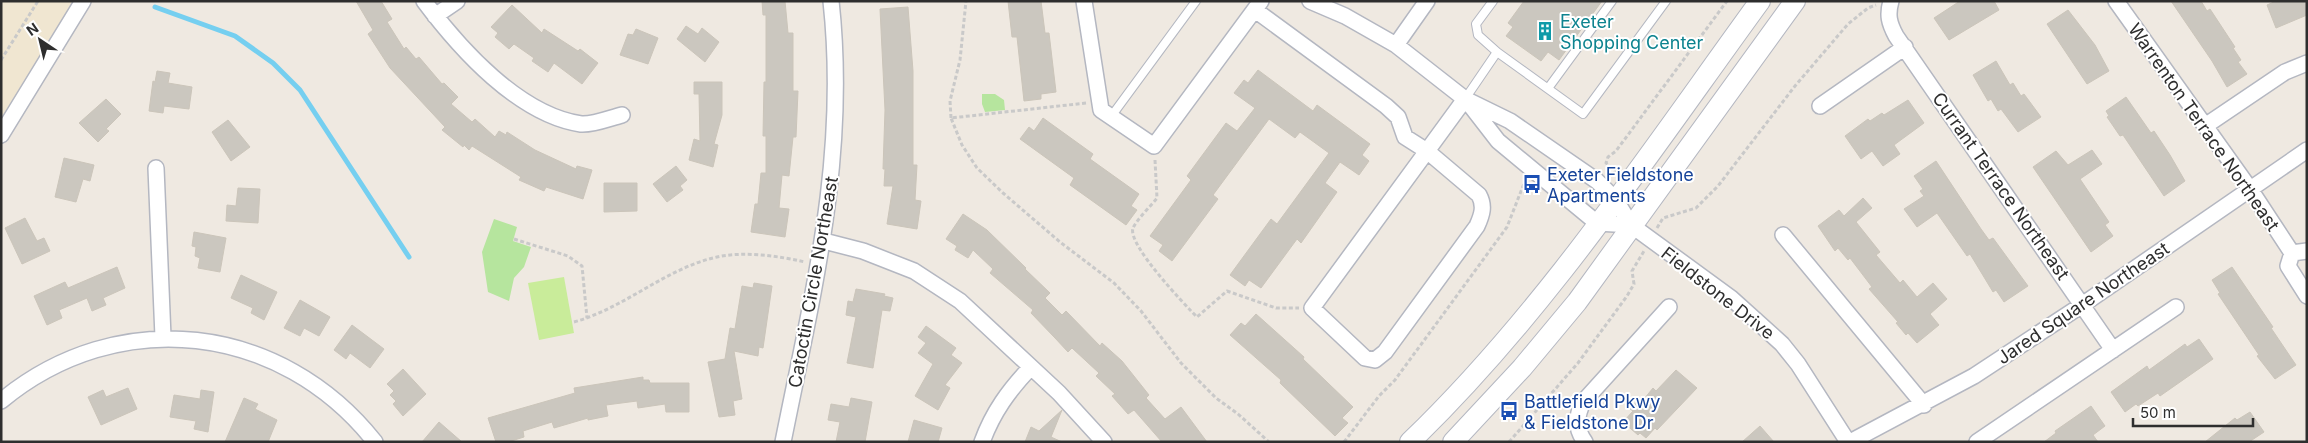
<svg xmlns="http://www.w3.org/2000/svg" width="2308" height="443" viewBox="0 0 2308 443" font-family="Inter,sans-serif">
<style>
.education{fill:#f0e6d1}
.green{fill:#b6e59e}
.pitch{fill:#c9ec9a}
.lines{fill:none;stroke-linecap:round;stroke-linejoin:round}
.stream{stroke:#75cff0;stroke-width:5}
.building{fill:#cbc7bf;stroke:#cbc5ba}
.service-casing{stroke:#b4b7c1;stroke-width:10}
.minor-casing{stroke:#b4b7c1;stroke-width:18}
.secondary-casing{stroke:#b4b7c1;stroke-width:22}
.path{stroke:#c9c9c9;stroke-width:3;stroke-dasharray:4 2.5;stroke-linecap:butt}
.service{stroke:#fff;stroke-width:8}
.minor{stroke:#fff;stroke-width:15}
.secondary{stroke:#fff;stroke-width:20}
.labels{text-anchor:middle;dominant-baseline:central;stroke-width:4;stroke-linejoin:round;paint-order:stroke}
.culture-label{font-size:18px;fill:#0d838f;stroke:#fff;text-anchor:start}
.street-label{font-size:18px;fill:#2e2e2e;stroke:#fff}
.transit-label{font-size:18px;fill:#164399;stroke:#fff;text-anchor:start}
</style>
<rect width="100%" height="100%" fill="#efe9e1"/>
<path class="education" d="M 1,1 L 83,1 L 1,135 Z"/>
<path class="green" d="M 982,94 L 995,94 L 1004,100 L 1005,110 L 985,112 L 982,104 Z
M 494,219 L 517,227 L 513,241 L 531,247 L 524,267 L 514,278 L 509,301 L 488,292 L 482,252 Z"/>
<path class="pitch" d="M 564,277 L 574,333 L 539,340 L 528,283 Z"/>
<g class="lines">
<path class="stream" d="M 155,7 L 235,36 L 273,63 L 300,90 L 409,257"/>
</g>
<path class="building" d="M 356,1 L 381,1 L 392,19 L 387,22 L 404,49 L 406,47 L 416,59 L 419,57 L 442,84 L 444,83 L 458,97 L 451,104 L 472,122 L 475,119 L 495,137 L 499,131 L 506,135 L 507,132 L 535,150 L 576,169 L 577,166 L 592,170 L 583,199 L 546,187 L 544,191 L 519,180 L 521,177 L 472,146 L 469,150 L 464,145 L 463,147 L 442,130 L 445,127 L 390,68 L 368,34 L 373,30 Z
M 762,1 L 785,1 L 788,33 L 793,33 L 793,91 L 798,91 L 796,137 L 793,137 L 789,176 L 782,175 L 779,208 L 789,209 L 785,237 L 751,232 L 755,204 L 758,204 L 761,173 L 766,173 L 766,136 L 763,136 L 764,82 L 766,82 L 766,15 L 763,15 Z
M 1008,1 L 1041,1 L 1045,33 L 1049,33 L 1056,92 L 1041,94 L 1041,99 L 1024,101 L 1017,37 L 1012,37 Z
M 1524,1 L 1602,1 L 1559,60 L 1548,52 L 1541,61 L 1506,36 L 1513,27 L 1508,23 Z
M 1960,1 L 1994,1 L 1999,10 L 1949,40 L 1934,18 Z
M 2171,1 L 2201,1 L 2207,11 L 2210,9 L 2235,47 L 2233,48 L 2241,60 L 2238,62 L 2247,74 L 2227,87 L 2212,61 Z
M 2276,1 L 2307,1 L 2307,15 L 2276,28 L 2267,5 Z
M 512,5 L 542,33 L 544,29 L 578,51 L 580,49 L 598,63 L 582,84 L 554,63 L 548,72 L 532,61 L 534,58 L 514,44 L 509,49 L 495,37 L 498,33 L 491,27 Z
M 908,7 L 913,71 L 913,165 L 917,165 L 915,200 L 921,201 L 917,229 L 887,224 L 893,186 L 884,186 L 885,169 L 883,169 L 885,110 L 880,9 Z
M 2068,10 L 2095,45 L 2109,71 L 2087,84 L 2047,24 Z
M 686,26 L 698,34 L 702,28 L 719,42 L 705,62 L 677,39 Z
M 636,29 L 658,38 L 648,64 L 620,55 L 628,34 L 633,35 Z
M 1996,61 L 2010,85 L 2013,83 L 2021,96 L 2024,94 L 2041,117 L 2018,132 L 2001,109 L 1998,111 L 1991,99 L 1988,101 L 1973,75 Z
M 1258,70 L 1313,111 L 1317,105 L 1370,144 L 1362,155 L 1369,161 L 1359,175 L 1340,162 L 1325,183 L 1337,192 L 1301,243 L 1297,239 L 1261,288 L 1249,280 L 1245,286 L 1230,275 L 1271,219 L 1277,224 L 1329,153 L 1300,132 L 1295,138 L 1269,119 L 1213,195 L 1218,199 L 1172,261 L 1159,251 L 1163,245 L 1150,236 L 1191,180 L 1187,176 L 1226,123 L 1237,131 L 1255,108 L 1234,93 L 1244,80 L 1248,83 Z
M 157,71 L 170,73 L 168,83 L 192,87 L 189,109 L 164,106 L 163,113 L 149,111 L 153,81 L 155,82 Z
M 694,82 L 722,82 L 722,115 L 714,144 L 718,145 L 713,167 L 689,160 L 694,139 L 700,141 L 699,94 L 694,94 Z
M 2126,97 L 2151,133 L 2154,131 L 2170,155 L 2185,181 L 2164,196 L 2123,135 L 2120,136 L 2107,117 L 2109,116 L 2106,111 Z
M 106,99 L 121,114 L 106,129 L 109,131 L 98,142 L 79,123 Z
M 1908,100 L 1924,123 L 1894,145 L 1900,154 L 1883,166 L 1872,151 L 1861,159 L 1845,136 L 1868,119 L 1870,121 L 1882,113 L 1884,115 Z
M 1043,118 L 1093,154 L 1090,159 L 1139,194 L 1131,206 L 1137,210 L 1126,225 L 1070,185 L 1074,178 L 1020,139 L 1029,127 L 1034,131 Z
M 228,120 L 250,147 L 231,161 L 212,132 Z
M 2092,150 L 2102,164 L 2080,179 L 2109,222 L 2105,225 L 2113,236 L 2091,252 L 2033,167 L 2056,151 L 2068,165 Z
M 64,158 L 94,165 L 90,181 L 83,179 L 76,202 L 55,197 Z
M 1936,161 L 1981,229 L 1989,240 L 1993,238 L 2028,286 L 2004,302 L 1996,290 L 1993,292 L 1970,254 L 1967,256 L 1937,213 L 1917,227 L 1904,209 L 1924,196 L 1920,191 L 1923,189 L 1914,176 Z
M 676,166 L 687,180 L 680,186 L 683,190 L 667,202 L 653,184 Z
M 604,183 L 637,183 L 637,211 L 604,212 Z
M 238,188 L 260,189 L 258,223 L 226,221 L 227,205 L 236,206 Z
M 1863,198 L 1872,208 L 1856,222 L 1880,252 L 1876,255 L 1900,283 L 1903,280 L 1917,297 L 1933,283 L 1947,299 L 1930,314 L 1939,325 L 1917,343 L 1908,333 L 1906,335 L 1896,323 L 1898,322 L 1869,289 L 1872,287 L 1850,258 L 1848,260 L 1838,248 L 1835,251 L 1818,226 L 1839,210 L 1844,216 Z
M 963,214 L 987,230 L 1026,268 L 1025,269 L 1050,293 L 1045,298 L 1062,315 L 1066,311 L 1100,346 L 1102,343 L 1122,361 L 1149,395 L 1146,398 L 1165,419 L 1181,407 L 1207,442 L 1162,442 L 1134,410 L 1128,414 L 1112,396 L 1115,394 L 1096,376 L 1099,373 L 1072,348 L 1068,352 L 1055,338 L 1031,313 L 1033,310 L 990,273 L 993,269 L 973,250 L 968,258 L 955,250 L 957,246 L 946,239 Z
M 25,218 L 37,241 L 44,238 L 50,251 L 22,264 L 5,228 Z
M 194,232 L 226,238 L 220,272 L 198,268 L 200,258 L 195,256 L 196,247 L 192,246 Z
M 117,267 L 125,288 L 103,298 L 106,305 L 92,311 L 87,298 L 59,310 L 62,318 L 47,325 L 34,296 L 65,282 L 68,288 Z
M 2232,267 L 2273,327 L 2271,328 L 2296,365 L 2275,379 L 2257,356 L 2259,355 L 2218,294 L 2220,293 L 2212,280 Z
M 241,275 L 277,292 L 264,320 L 251,313 L 253,308 L 231,298 Z
M 754,283 L 772,286 L 763,348 L 759,347 L 758,356 L 734,351 L 742,399 L 733,401 L 735,415 L 719,417 L 708,362 L 725,359 L 730,328 L 735,329 L 742,286 L 753,288 Z
M 856,289 L 885,294 L 884,296 L 893,298 L 890,311 L 882,310 L 873,368 L 847,363 L 856,317 L 846,315 L 848,301 L 853,302 Z
M 300,300 L 330,317 L 319,336 L 304,328 L 300,336 L 284,328 Z
M 1256,314 L 1304,357 L 1303,359 L 1353,407 L 1342,418 L 1348,423 L 1335,436 L 1280,383 L 1281,380 L 1230,335 L 1241,323 L 1245,326 Z
M 352,325 L 384,349 L 370,368 L 350,353 L 346,359 L 334,350 Z
M 926,326 L 956,348 L 951,355 L 962,363 L 945,385 L 950,388 L 938,410 L 915,396 L 933,364 L 918,353 L 926,343 L 918,337 Z
M 2199,339 L 2213,359 L 2160,396 L 2158,393 L 2138,406 L 2136,404 L 2125,412 L 2111,392 L 2147,366 L 2149,370 L 2185,344 L 2187,347 Z
M 403,369 L 426,394 L 403,416 L 393,404 L 396,401 L 390,395 L 394,391 L 387,384 Z
M 1676,370 L 1697,388 L 1657,430 L 1655,428 L 1646,438 L 1640,433 L 1638,435 L 1623,422 L 1633,411 L 1630,409 L 1641,397 L 1644,399 L 1653,388 L 1656,391 Z
M 643,377 L 643,380 L 649,380 L 650,383 L 689,383 L 689,412 L 666,412 L 665,404 L 638,408 L 637,401 L 606,405 L 608,416 L 588,420 L 588,418 L 554,428 L 552,422 L 523,431 L 524,437 L 508,442 L 496,442 L 488,418 L 575,393 L 574,388 Z
M 128,388 L 137,409 L 101,425 L 88,397 L 103,390 L 106,397 Z
M 201,390 L 214,392 L 208,432 L 194,429 L 196,421 L 170,417 L 174,395 L 200,399 Z
M 244,398 L 258,404 L 255,409 L 277,420 L 268,442 L 225,442 Z
M 851,398 L 872,402 L 865,442 L 836,442 L 840,422 L 828,420 L 831,404 L 849,407 Z
M 2091,406 L 2105,426 L 2093,435 L 2098,442 L 2044,442 L 2056,433 L 2055,431 Z
M 1062,410 L 1051,437 L 1062,442 L 1025,442 L 1031,427 L 1039,431 Z
M 2250,412 L 2264,432 L 2249,442 L 2205,442 L 2235,418 L 2237,420 Z
M 914,420 L 942,428 L 938,442 L 908,442 Z
M 439,422 L 462,442 L 422,442 Z
M 1760,426 L 1774,442 L 1742,442 Z"/>
<g class="lines">
<g class="service-casing">
<path id="service" d="M 1493,1 L 1476,24 L 1478,35 L 1497,52 L 1583,114 L 1666,1
M 1549,87 L 1612,1
M 1465,99 L 1497,52
M 1110,118 L 1196,1"/>
</g>
<g class="minor-casing">
<path id="minor" d="M 424,1 C 460,49 519,115 581,124 C 593,125 610,118 622,115
M 1084,1 L 1101,110 L 1154,146 L 1261,1
M 1310,1 L 1345,16 L 1396,45 L 1465,99 L 1510,121 L 1597,181 L 1615,199 L 1631,225 L 1731,298 L 1782,344 L 1798,364 L 1848,442
M 1891,1 C 1887,15 1889,23 1896,36 L 2113,350
M 2116,1 L 2250,189 L 2292,253
M 1255,10 L 1386,106 L 1398,117 L 1405,137 L 1427,151 L 1465,99
M 435,16 L 457,1
M 1396,45 L 1427,1
M 1467,101 L 1498,141 L 1597,223 L 1631,225
M 1820,106 L 1905,47
M 2205,126 L 2285,72 L 2307,63
M 1,135 L 83,1
M 1427,151 L 1479,195 C 1485,206 1482,215 1477,226 L 1385,352 L 1375,360 L 1365,358 L 1312,308 Z
M 156,168 L 163,337
M 1783,235 L 1924,405
M 824,241 L 863,251 L 914,271 L 960,301 L 1059,393 L 1104,442
M 2307,251 L 2292,253 L 2288,266 L 2307,296
M 1,401 C 118,304 281,323 375,442
M 783,442 C 813,292 848,156 831,1
M 982,442 C 993,412 1009,390 1031,367
M 1585,442 C 1575,428 1576,417 1583,402 L 1669,307
M 1850,442 L 1974,376 L 2082,305 L 2307,150
M 1977,442 L 2176,307"/>
</g>
<g class="secondary-casing">
<path id="secondary" d="M 1410,442 C 1545,312 1650,152 1760,1
M 1453,442 L 1522,368 L 1577,302 L 1795,1"/>
</g>
<path class="path" d="M 1,60 L 38,1
M 1086,103 L 951,118 L 962,145 L 977,168 L 1003,193 L 1060,242 L 1114,283 L 1141,311 L 1181,363 L 1216,398 L 1238,414 L 1269,442
M 951,118 L 950,101 L 960,60 L 966,1
M 1155,160 L 1157,198 C 1150,207 1138,218 1133,228 C 1127,244 1184,304 1197,317 L 1227,291 L 1276,308 L 1299,308
M 1617,173 L 1606,163 L 1608,157 L 1616,151 L 1727,1
M 1657,228 L 1663,218 L 1696,208 L 1718,186 L 1795,86 L 1848,24 L 1868,8 L 1876,5
M 514,239 L 568,256 L 582,266 L 587,318
M 574,322 C 625,308 666,268 717,257 C 745,251 778,256 805,262
M 1344,442 L 1379,396 L 1395,380 L 1507,227 L 1525,181
M 1509,442 L 1578,363 L 1627,296 L 1634,284 L 1632,271 L 1644,251"/>
<use href="#service" class="service"/>
<use href="#minor" class="minor"/>
<use href="#secondary" class="secondary"/>
</g>
<defs>
<g id="building-bare" transform="scale(1.5)"><path d="M-4-6H4V6H1V3H-1V6H-4ZM-2.5-4.3h1.7v1.8h-1.7ZM.8-4.3h1.7v1.8H.8ZM-2.5-1h1.7V.8h-1.7ZM.8-1h1.7V.8H.8Z" fill="#0f9aa8" stroke="#fff" stroke-width="2.5" paint-order="stroke"/></g>
<g id="bus-bare" transform="scale(1.5)"><path d="M-5-6H5V4H4V6H2V4H-2V6H-4V4H-5ZM-3.5-4V0h7V-4ZM-3.5 1.2v1.5H-2V1.2ZM2 1.2v1.5H3.5V1.2Z" fill="#1a4fb4" stroke="#fff" stroke-width="2.5" paint-order="stroke"/></g>
</defs>
<g fill-rule="evenodd">
<use href="#building-bare" x="1545" y="31"/>
<use href="#bus-bare" x="1532" y="184"/>
<use href="#bus-bare" x="1509" y="411"/>
</g>
<g class="labels">
<g class="culture-label">
<text x="1560" y="21">Exeter<tspan x="1560" dy="21">Shopping Center</tspan></text>
</g>
<g class="street-label">
<text transform="translate(2204 127) rotate(55)">Warrenton Terrace Northeast</text>
<text transform="translate(2001 186) rotate(55)">Currant Terrace Northeast</text>
<text transform="translate(813 282) rotate(-80)">Catoctin Circle Northeast</text>
<text transform="translate(1718 293) rotate(38)">Fieldstone Drive</text>
<text transform="translate(2083 303) rotate(-34)">Jared Square Northeast</text>
</g>
<g class="transit-label">
<text x="1547" y="174">Exeter Fieldstone<tspan x="1547" dy="21">Apartments</tspan></text>
<text x="1524" y="401">Battlefield Pkwy<tspan x="1524" dy="21">&amp; Fieldstone Dr</tspan></text>
</g>
</g>
<rect width="2308" height="443" fill="none" stroke="#2e2e2e" stroke-width="5"/>
<g transform="translate(40 40) rotate(325)" stroke="#ffffff" stroke-width="4" paint-order="stroke">
<path d="M0-4L9 19L0 12L-9 19Z" fill="#2e2e2e"/>
<text y="-8" font-size="14" font-weight="bold" text-anchor="middle" fill="#2e2e2e">N</text>
</g>
<path d="M2133 418v8h120v-8" fill="none" stroke="#2e2e2e" stroke-width="2.5"/>
<text x="2140" y="418" font-size="15" fill="#2e2e2e" stroke="#ffffff" stroke-width="4" paint-order="stroke">50 m</text>
</svg>
